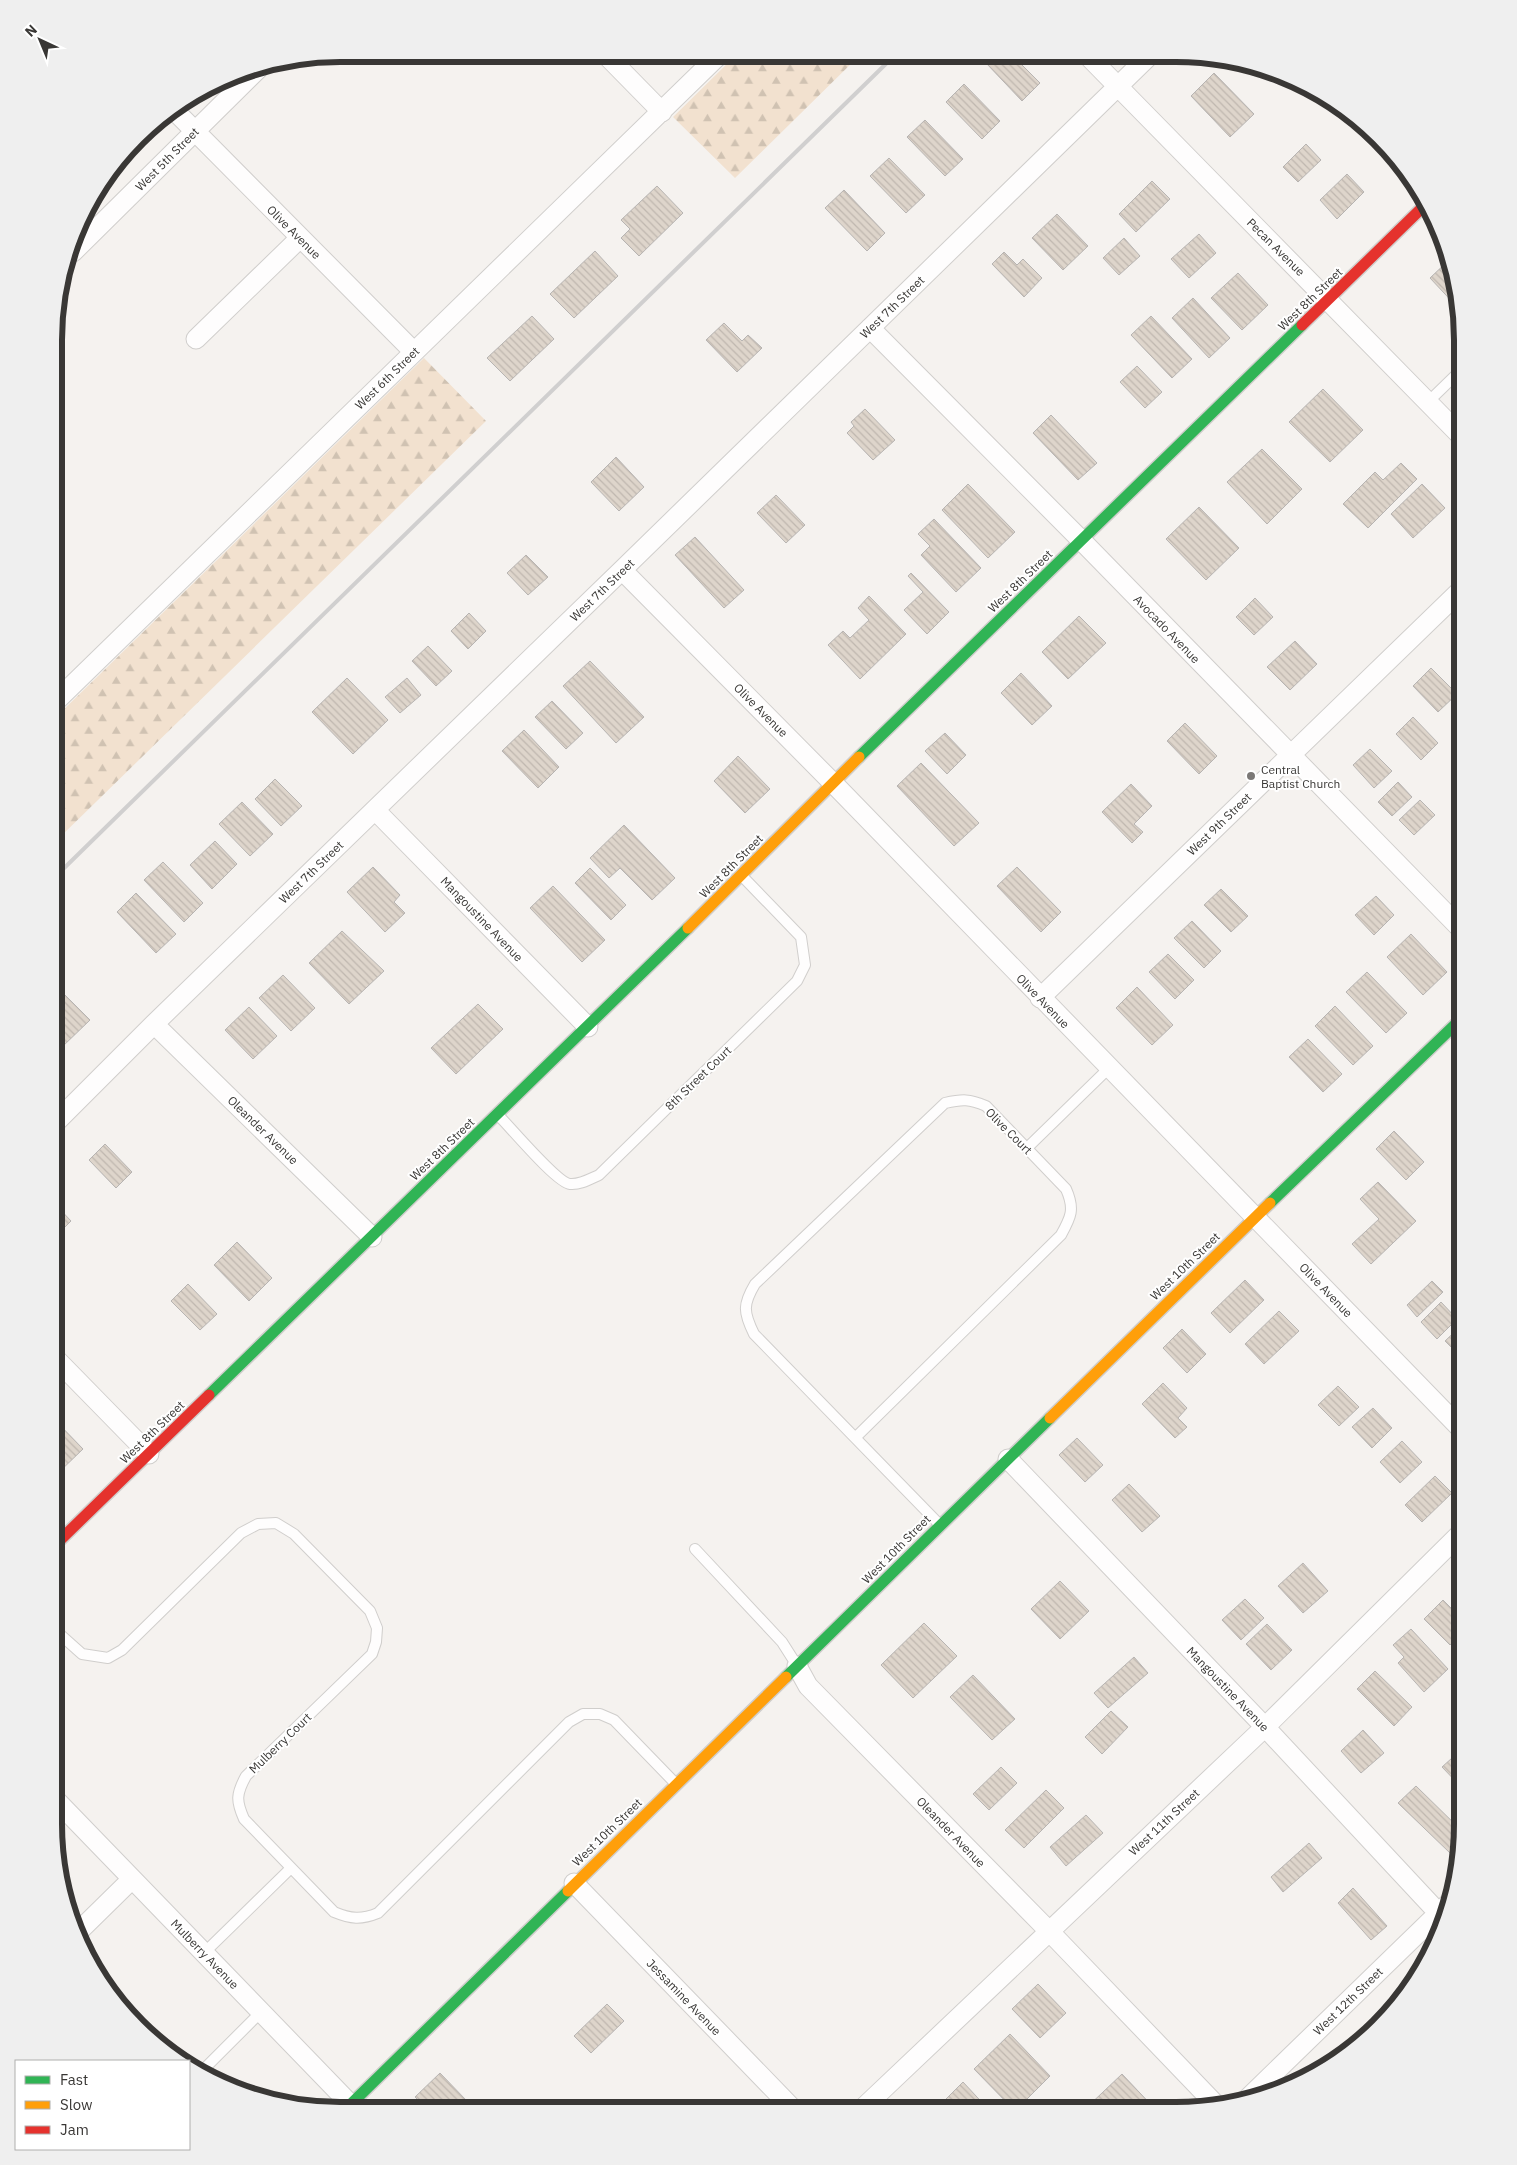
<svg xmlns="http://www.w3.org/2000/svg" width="1517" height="2165" viewBox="0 0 1517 2165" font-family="'IBM Plex Sans',sans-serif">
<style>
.forest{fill:url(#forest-firs)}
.building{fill:url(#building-back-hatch);stroke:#b7b4b2}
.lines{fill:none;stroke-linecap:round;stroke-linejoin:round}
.lane-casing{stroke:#d0cecc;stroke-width:12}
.street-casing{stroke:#d0cecc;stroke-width:21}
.fast-casing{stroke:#d0cecc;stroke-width:14}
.slow-casing{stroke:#d0cecc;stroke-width:14}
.jam-casing{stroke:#d0cecc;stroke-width:14}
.lane{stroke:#fefdfd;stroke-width:10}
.street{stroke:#fefdfd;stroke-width:19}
.fast{stroke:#30b455;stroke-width:11}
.slow{stroke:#ff9f0a;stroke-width:11}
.jam{stroke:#e5322d;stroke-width:11}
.rail{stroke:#d0cfcf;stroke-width:4}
.poi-dot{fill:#7b7876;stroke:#fff;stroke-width:2}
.labels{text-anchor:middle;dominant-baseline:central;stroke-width:4;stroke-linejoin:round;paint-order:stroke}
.street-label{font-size:12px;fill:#393735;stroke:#fff}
.poi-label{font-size:12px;fill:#393735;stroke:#fff;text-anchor:start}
.rim{fill:none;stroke:#393735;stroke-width:6}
</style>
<defs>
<pattern id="forest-firs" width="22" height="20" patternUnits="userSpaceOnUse" patternTransform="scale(1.25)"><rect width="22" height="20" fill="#f2e1cf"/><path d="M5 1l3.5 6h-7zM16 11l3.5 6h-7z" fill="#d0c2b2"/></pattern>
<pattern id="building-back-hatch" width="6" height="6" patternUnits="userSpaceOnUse" patternTransform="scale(1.25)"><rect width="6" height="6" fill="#ded5cb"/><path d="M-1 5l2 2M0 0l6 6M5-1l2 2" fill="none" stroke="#bfb7af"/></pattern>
</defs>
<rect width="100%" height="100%" fill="#f5f2ef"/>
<path class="forest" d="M 736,55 L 860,55 L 735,178 L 673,117 Z
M 424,358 L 486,421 L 55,842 L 56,717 Z"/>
<path class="building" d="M 994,56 L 1013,56 L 1040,83 L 1022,101 L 986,63 Z
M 1214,73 L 1254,114 L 1230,137 L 1191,96 Z
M 964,84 L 1000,121 L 982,139 L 946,102 Z
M 1356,118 L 1392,152 L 1396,157 L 1390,163 L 1352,123 Z
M 925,120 L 963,159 L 945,176 L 907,137 Z
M 1306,144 L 1321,160 L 1298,182 L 1283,167 Z
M 889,158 L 925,195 L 906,213 L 870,176 Z
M 1347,174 L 1364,192 L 1337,219 L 1320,200 Z
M 1152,181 L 1170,199 L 1136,232 L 1119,214 Z
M 657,186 L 683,213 L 639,256 L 621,238 L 630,229 L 621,220 Z
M 844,190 L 885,233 L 867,251 L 825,208 Z
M 1057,214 L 1088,246 L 1063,270 L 1032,238 Z
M 1199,234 L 1216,253 L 1189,278 L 1171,259 Z
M 1124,238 L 1140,256 L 1119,275 L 1103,258 Z
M 595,251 L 618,276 L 574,318 L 550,294 Z
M 1004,252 L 1017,265 L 1023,259 L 1042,278 L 1024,297 L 992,264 Z
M 1449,260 L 1458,285 L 1459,309 L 1430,278 Z
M 1238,273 L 1268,305 L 1242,330 L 1211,298 Z
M 1193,298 L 1230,338 L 1209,358 L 1172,318 Z
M 532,316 L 554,339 L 510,381 L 487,358 Z
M 1151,316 L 1192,359 L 1172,378 L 1131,335 Z
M 724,323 L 742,341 L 748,335 L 762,348 L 737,372 L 706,340 Z
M 1137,366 L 1162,392 L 1145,408 L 1120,382 Z
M 1323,389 L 1363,430 L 1330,462 L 1289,422 Z
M 865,409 L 895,440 L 873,460 L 847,433 L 854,426 L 851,422 Z
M 1051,415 L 1097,463 L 1078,480 L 1033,433 Z
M 1262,449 L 1302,489 L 1267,524 L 1227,482 Z
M 616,457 L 644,487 L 619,511 L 591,482 Z
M 1401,463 L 1417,479 L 1368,528 L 1343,504 L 1375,472 L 1383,480 Z
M 968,484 L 1015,532 L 988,558 L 942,510 Z
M 1422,484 L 1445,508 L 1413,538 L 1391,514 Z
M 776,495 L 805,525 L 786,543 L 757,513 Z
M 1199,507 L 1239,548 L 1206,580 L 1166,539 Z
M 934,519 L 981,568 L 956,592 L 921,555 L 930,546 L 918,534 Z
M 695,537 L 744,590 L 724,608 L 675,555 Z
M 526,555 L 548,577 L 528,595 L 507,573 Z
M 911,573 L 949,612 L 927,634 L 904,610 L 923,592 L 908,576 Z
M 869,596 L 906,634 L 860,679 L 828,645 L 843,631 L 850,638 L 869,620 L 858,608 Z
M 1255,598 L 1273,617 L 1254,635 L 1236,617 Z
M 469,613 L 486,631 L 468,649 L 451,631 Z
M 1079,616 L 1106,643 L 1068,679 L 1042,652 Z
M 1295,641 L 1317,664 L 1290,690 L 1267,667 Z
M 428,646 L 452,671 L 436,686 L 412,661 Z
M 590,661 L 644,717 L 616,743 L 563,686 Z
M 1431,668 L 1457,694 L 1438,712 L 1413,686 Z
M 1021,673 L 1052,706 L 1032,725 L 1001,693 Z
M 347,678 L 388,720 L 353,754 L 312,712 Z
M 407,678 L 421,695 L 400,713 L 385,697 Z
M 552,701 L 583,733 L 566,749 L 535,717 Z
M 1413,717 L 1438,743 L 1421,760 L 1396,734 Z
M 1185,723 L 1217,756 L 1199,774 L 1167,741 Z
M 524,730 L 559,767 L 538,788 L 502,751 Z
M 945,733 L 966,755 L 947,774 L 925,751 Z
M 1370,749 L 1392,771 L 1374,788 L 1353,765 Z
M 738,756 L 770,789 L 745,813 L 714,781 Z
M 921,763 L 979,823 L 954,846 L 897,786 Z
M 275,779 L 302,806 L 281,826 L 255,799 Z
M 1398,782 L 1412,797 L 1392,816 L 1378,802 Z
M 1131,784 L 1152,806 L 1134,824 L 1143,832 L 1132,843 L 1102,812 Z
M 1420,800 L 1435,815 L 1414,835 L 1399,820 Z
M 242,802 L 273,834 L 250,856 L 219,824 Z
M 624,825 L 675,878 L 652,900 L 620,868 L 609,878 L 590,858 Z
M 215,841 L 237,864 L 212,889 L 190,865 Z
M 163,862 L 203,903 L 184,922 L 144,880 Z
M 373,867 L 400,895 L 394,902 L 405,913 L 385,932 L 347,892 Z
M 1017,867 L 1061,912 L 1041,932 L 997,886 Z
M 590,868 L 626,905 L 611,920 L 575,883 Z
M 553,886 L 605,940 L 582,962 L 530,908 Z
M 1221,889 L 1248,916 L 1231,932 L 1204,905 Z
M 136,893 L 176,934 L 156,953 L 117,912 Z
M 1376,896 L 1394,915 L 1374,935 L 1355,915 Z
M 1192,921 L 1221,951 L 1204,968 L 1174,938 Z
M 342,931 L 384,971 L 349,1004 L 309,963 Z
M 1411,934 L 1447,972 L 1423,995 L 1387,957 Z
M 1168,954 L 1194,980 L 1175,999 L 1149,972 Z
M 1367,972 L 1407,1013 L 1386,1033 L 1346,992 Z
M 283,975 L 315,1008 L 291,1031 L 259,998 Z
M 1137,987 L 1173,1025 L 1152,1045 L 1116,1008 Z
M 61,991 L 90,1020 L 61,1048 L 55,1042 L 55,997 Z
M 478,1004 L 503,1029 L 456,1074 L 431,1048 Z
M 1335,1006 L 1373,1046 L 1353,1065 L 1315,1026 Z
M 249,1007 L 277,1036 L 253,1059 L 225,1030 Z
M 1308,1039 L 1342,1074 L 1323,1092 L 1289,1057 Z
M 1394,1131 L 1424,1162 L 1406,1180 L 1376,1149 Z
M 105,1144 L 132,1172 L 116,1188 L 89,1160 Z
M 1378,1182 L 1416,1221 L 1371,1264 L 1352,1244 L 1379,1219 L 1360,1199 Z
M 55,1204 L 71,1221 L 55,1237 Z
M 237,1242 L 272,1278 L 249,1301 L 214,1265 Z
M 1245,1280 L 1264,1300 L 1230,1333 L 1211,1313 Z
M 1432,1281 L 1443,1292 L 1417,1317 L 1407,1305 Z
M 188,1284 L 217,1314 L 200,1330 L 171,1301 Z
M 1441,1302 L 1457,1319 L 1437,1339 L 1421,1322 Z
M 1279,1311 L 1299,1331 L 1264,1364 L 1245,1344 Z
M 1463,1324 L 1463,1359 L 1445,1341 Z
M 1182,1329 L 1206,1354 L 1187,1373 L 1163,1348 Z
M 1163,1383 L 1187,1408 L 1178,1418 L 1187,1427 L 1175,1438 L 1142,1404 Z
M 1338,1386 L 1359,1407 L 1339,1426 L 1318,1405 Z
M 1373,1408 L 1392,1428 L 1372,1448 L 1352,1427 Z
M 54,1419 L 83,1449 L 56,1475 L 54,1474 Z
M 1077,1438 L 1103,1465 L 1085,1482 L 1059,1455 Z
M 1402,1441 L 1422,1462 L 1400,1483 L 1380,1462 Z
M 1435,1476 L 1452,1493 L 1422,1522 L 1405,1505 Z
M 1129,1484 L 1160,1516 L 1142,1532 L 1112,1500 Z
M 1303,1563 L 1328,1591 L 1303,1613 L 1278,1586 Z
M 1060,1581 L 1089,1611 L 1060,1639 L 1031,1609 Z
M 1245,1599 L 1264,1618 L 1241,1640 L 1222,1620 Z
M 1443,1600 L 1452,1609 L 1459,1601 L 1463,1605 L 1463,1632 L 1450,1645 L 1424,1619 Z
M 924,1623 L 957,1656 L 913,1698 L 881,1665 Z
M 1267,1624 L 1292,1650 L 1271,1670 L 1246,1644 Z
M 1411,1629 L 1448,1669 L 1424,1692 L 1398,1663 L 1404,1657 L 1393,1645 Z
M 1134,1657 L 1148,1673 L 1108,1708 L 1094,1693 Z
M 1375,1671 L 1412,1707 L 1394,1726 L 1357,1689 Z
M 973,1675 L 1015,1719 L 992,1740 L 950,1697 Z
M 1111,1711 L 1128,1727 L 1102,1754 L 1085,1737 Z
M 1363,1730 L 1384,1753 L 1361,1773 L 1341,1751 Z
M 1462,1749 L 1463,1750 L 1463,1789 L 1442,1767 Z
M 1001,1767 L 1017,1783 L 989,1810 L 973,1794 Z
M 1416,1786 L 1463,1832 L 1463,1841 L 1450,1853 L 1398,1803 Z
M 1046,1790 L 1064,1808 L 1024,1848 L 1005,1830 Z
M 1086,1815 L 1103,1833 L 1066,1866 L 1050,1847 Z
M 1309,1843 L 1322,1858 L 1283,1892 L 1271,1877 Z
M 1353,1888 L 1387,1926 L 1371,1940 L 1338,1903 Z
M 1038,1984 L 1066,2013 L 1040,2038 L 1012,2009 Z
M 1394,1999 L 1398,2003 L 1382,2021 L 1377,2016 Z
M 607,2004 L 624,2021 L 591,2053 L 574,2036 Z
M 1010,2034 L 1050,2076 L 1015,2111 L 974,2069 Z
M 440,2073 L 466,2100 L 457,2109 L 427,2109 L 415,2097 Z
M 1122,2074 L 1157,2111 L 1083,2111 Z
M 963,2082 L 990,2111 L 934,2111 Z
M 483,2099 L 493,2109 L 473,2109 Z"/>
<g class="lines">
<g class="lane-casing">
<path id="lane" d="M 1428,402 L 1463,368
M 499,1116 C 511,1128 557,1183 570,1184 C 580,1185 590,1179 599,1175 L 797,981 L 805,965 L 801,937 L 742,876
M 1027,1148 L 1109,1068
M 856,1437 L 1061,1235 C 1071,1217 1075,1209 1066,1189 L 986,1106 C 969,1099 963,1099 945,1103 L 755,1284 C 743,1304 743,1312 754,1334 L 939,1524
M 695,1549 L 782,1642 L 796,1664
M 54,1629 L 82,1654 L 108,1658 L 122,1650 L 241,1533 L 258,1524 L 276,1523 L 294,1534 L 370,1611 L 377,1628 L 376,1642 L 372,1654 L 246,1776 C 236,1794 236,1801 244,1819 L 334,1912 C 351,1919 361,1920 378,1913 L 569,1722 L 583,1714 L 600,1714 L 614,1720 L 676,1784
M 204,1953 L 291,1868
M 201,2072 L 262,2011"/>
</g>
<g class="street-casing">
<path id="street" d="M 606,55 L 662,112
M 1088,56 L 1463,438
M 175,111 L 414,352
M 73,252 L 260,67
M 870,328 L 1081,540 L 1463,931
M 196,339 L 300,238
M 622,570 L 833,783 L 1463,1431
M 56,701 L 719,55
M 375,810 L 588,1027
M 1040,998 L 1463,588
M 154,1024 L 372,1237
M 55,1123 L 154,1024 L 622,570 L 1149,56
M 55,1358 L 149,1454
M 1008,1459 L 1265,1727 L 1446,1921
M 797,1666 L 808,1686 L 1049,1931 L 1218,2107
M 54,1798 L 355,2109
M 574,1883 L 794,2110
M 77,1933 L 132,1879
M 1244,2102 L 1451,1901
M 861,2110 L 1265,1727 L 1463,1531"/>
</g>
<g class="fast-casing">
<path id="fast" d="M 859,757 L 1302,325
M 1270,1203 L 1463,1017
M 209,1395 L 688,928
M 786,1677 L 1050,1418
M 351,2104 L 568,1891"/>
</g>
<g class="slow-casing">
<path id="slow" d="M 688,928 L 859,757
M 1050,1418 L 1270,1203
M 568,1891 L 786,1677"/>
</g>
<g class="jam-casing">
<path id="jam" d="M 1302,325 L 1427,203
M 54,1546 L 209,1395"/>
</g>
<use href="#lane" class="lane"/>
<use href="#street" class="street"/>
<use href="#fast" class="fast"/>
<use href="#slow" class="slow"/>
<use href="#jam" class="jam"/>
<path class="rail" d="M 55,877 L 895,55"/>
</g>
<circle class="poi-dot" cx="1251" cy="776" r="5"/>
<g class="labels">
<g class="street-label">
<text transform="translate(167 159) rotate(-45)">West 5th Street</text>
<text transform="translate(294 232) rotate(45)">Olive Avenue</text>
<text transform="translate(1276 247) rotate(45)">Pecan Avenue</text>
<text transform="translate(1310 299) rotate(-44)">West 8th Street</text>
<text transform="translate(892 307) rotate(-44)">West 7th Street</text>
<text transform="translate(387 378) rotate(-44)">West 6th Street</text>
<text transform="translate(1020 581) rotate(-44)">West 8th Street</text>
<text transform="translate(602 590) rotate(-44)">West 7th Street</text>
<text transform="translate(1167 629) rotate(46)">Avocado Avenue</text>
<text transform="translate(761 710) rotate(45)">Olive Avenue</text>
<text transform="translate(1219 824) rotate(-44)">West 9th Street</text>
<text transform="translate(731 866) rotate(-45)">West 8th Street</text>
<text transform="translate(311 872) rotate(-44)">West 7th Street</text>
<text transform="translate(482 919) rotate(46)">Mangoustine Avenue</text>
<text transform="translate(1043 1001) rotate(46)">Olive Avenue</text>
<text transform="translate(698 1078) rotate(-44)">8th Street Court</text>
<text transform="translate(263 1130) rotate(44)">Oleander Avenue</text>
<text transform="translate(1009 1131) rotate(45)">Olive Court</text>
<text transform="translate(442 1149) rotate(-44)">West 8th Street</text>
<text transform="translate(1185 1266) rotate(-44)">West 10th Street</text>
<text transform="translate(1326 1290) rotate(46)">Olive Avenue</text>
<text transform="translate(152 1432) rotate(-44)">West 8th Street</text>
<text transform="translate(896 1549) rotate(-45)">West 10th Street</text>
<text transform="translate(1228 1689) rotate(46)">Mangoustine Avenue</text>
<text transform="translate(280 1743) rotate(-44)">Mulberry Court</text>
<text transform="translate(1164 1822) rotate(-43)">West 11th Street</text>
<text transform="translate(607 1832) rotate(-44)">West 10th Street</text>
<text transform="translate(951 1832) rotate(46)">Oleander Avenue</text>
<text transform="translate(205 1954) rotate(46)">Mulberry Avenue</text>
<text transform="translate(684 1997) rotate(46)">Jessamine Avenue</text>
<text transform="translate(1348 2001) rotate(-44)">West 12th Street</text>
</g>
<g class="poi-label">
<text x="1261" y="769">Central<tspan x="1261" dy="14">Baptist Church</tspan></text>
</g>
</g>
<path d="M0 0H1517V2165H0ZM340 62H1176A278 278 0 0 1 1454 340V1824A278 278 0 0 1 1176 2102H340A278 278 0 0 1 62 1824V340A278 278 0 0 1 340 62Z" fill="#efefef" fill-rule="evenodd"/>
<path class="rim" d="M340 62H1176A278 278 0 0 1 1454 340V1824A278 278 0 0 1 1176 2102H340A278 278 0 0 1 62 1824V340A278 278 0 0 1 340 62Z"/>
<rect x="15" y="2060" width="175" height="90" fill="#ffffff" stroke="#b0afae"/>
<rect x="25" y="2076" width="25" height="8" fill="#30b455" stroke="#b0afae"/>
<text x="60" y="2085" font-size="15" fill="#393735">Fast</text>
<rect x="25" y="2101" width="25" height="8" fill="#ff9f0a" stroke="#b0afae"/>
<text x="60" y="2110" font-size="15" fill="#393735">Slow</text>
<rect x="25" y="2126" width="25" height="8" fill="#e5322d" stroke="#b0afae"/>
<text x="60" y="2135" font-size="15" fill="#393735">Jam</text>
<g transform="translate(40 40) rotate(316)" stroke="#ffffff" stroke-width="4" paint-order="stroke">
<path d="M0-4L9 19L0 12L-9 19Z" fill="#393735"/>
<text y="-8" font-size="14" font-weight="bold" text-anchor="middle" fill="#393735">N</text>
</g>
</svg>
